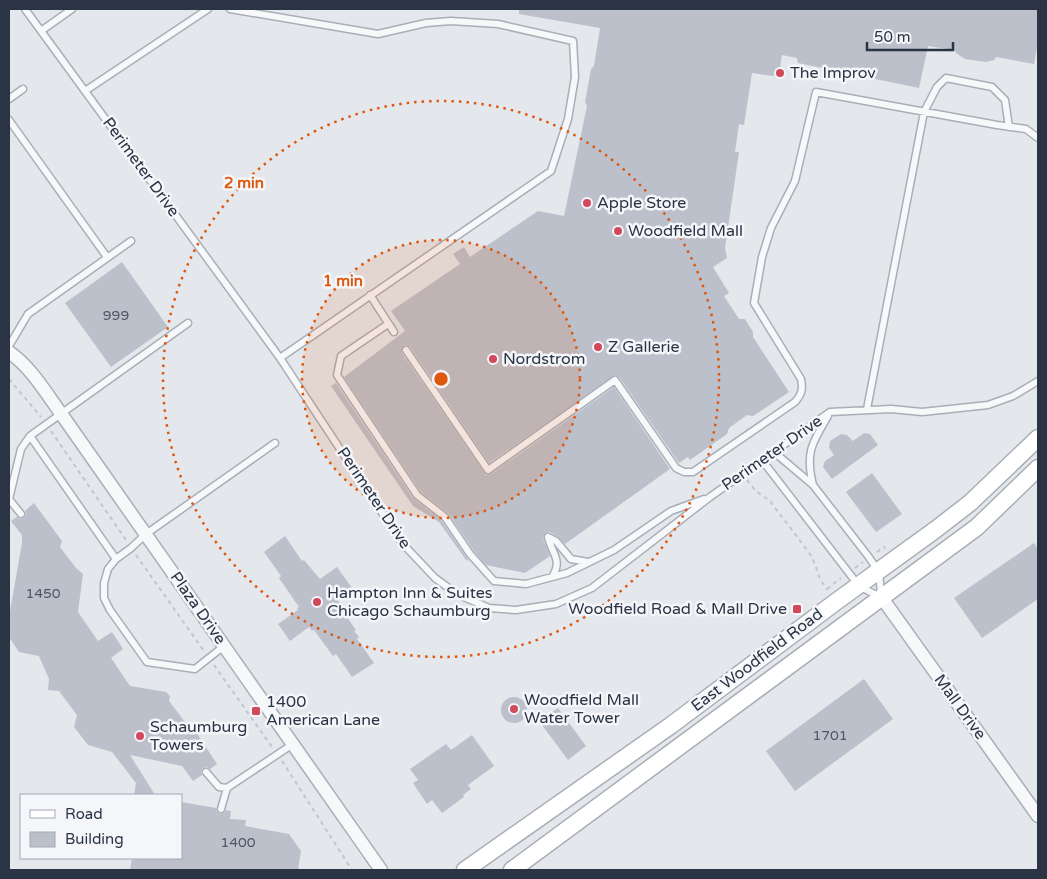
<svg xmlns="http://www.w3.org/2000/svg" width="1047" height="879" viewBox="0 0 1047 879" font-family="'Varela Round',sans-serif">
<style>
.building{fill:#bbc0ca}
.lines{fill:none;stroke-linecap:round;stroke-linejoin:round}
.lane-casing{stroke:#a9aeb7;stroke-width:9}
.street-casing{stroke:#a9aeb7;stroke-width:15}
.secondary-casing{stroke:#a9aeb7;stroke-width:19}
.path{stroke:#c2c5cb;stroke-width:2;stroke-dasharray:4 4;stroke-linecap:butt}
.lane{stroke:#f7f8fa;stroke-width:6}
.street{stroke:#f7f8fa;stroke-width:12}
.secondary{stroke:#fff;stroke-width:16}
.ring{fill:none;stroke:#df570f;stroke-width:2.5;stroke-dasharray:2.5 5}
.poi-dot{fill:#d1495b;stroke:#f4f6f9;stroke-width:2}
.labels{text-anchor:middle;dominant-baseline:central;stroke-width:5;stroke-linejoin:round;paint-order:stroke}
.number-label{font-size:14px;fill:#4f5766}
.poi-label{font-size:16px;fill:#2b3445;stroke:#f4f6f9;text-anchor:start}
.street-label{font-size:16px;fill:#2b3445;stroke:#f4f6f9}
.centre{fill:#df570f;stroke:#f4f6f9;stroke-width:2.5}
.ring-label{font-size:15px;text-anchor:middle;font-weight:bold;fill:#df570f;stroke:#f4f6f9;stroke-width:5;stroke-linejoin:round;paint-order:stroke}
</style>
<rect width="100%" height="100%" fill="#e4e7ec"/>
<path class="building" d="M 519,9 L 1038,9 L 1038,42 L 1034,64 L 996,57 L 994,60 L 986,62 L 965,59 L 956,53 L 955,50 L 928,46 L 919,88 L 798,63 L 797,58 L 782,55 L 779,73 L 773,76 L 752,73 L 744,125 L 739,124 L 735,152 L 739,152 L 725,248 L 727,258 L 713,267 L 729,293 L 724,296 L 739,319 L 745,319 L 753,332 L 753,337 L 789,392 L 753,416 L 747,415 L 729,428 L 727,434 L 690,460 L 688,457 L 679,463 L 619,377 L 615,375 L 489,463 L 410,347 L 406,345 L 403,346 L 402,353 L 486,475 L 491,474 L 614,387 L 670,469 L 565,544 L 558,537 L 550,532 L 545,533 L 543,538 L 550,556 L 525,573 L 486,565 L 474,551 L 449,514 L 421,492 L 344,377 L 405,331 L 391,311 L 460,264 L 453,254 L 464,247 L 470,257 L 538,211 L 564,216 L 587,106 L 585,102 L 591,69 L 594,66 L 600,28 L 519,14 Z
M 122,262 L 168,327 L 111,367 L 65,303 Z
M 336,383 L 413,498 L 441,520 L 469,561 L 466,560 L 439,522 L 413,506 L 331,386 Z
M 864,433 L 870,434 L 878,445 L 832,479 L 823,467 L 825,461 L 834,455 L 829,448 L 830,441 L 841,434 L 847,435 L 853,441 Z
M 872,473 L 902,514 L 876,532 L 846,492 Z
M 34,503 L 62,541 L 60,547 L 76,568 L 83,574 L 78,612 L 98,641 L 112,632 L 123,649 L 111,658 L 130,686 L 166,692 L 170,696 L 169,701 L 185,722 L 190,723 L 217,764 L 210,769 L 207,767 L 203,768 L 201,771 L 202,775 L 193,781 L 182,766 L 130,755 L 155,795 L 134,795 L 136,783 L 112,752 L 88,745 L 74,727 L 77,715 L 59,691 L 48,690 L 49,679 L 39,656 L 19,652 L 9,637 L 9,617 L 22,543 L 22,535 L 11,521 L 17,517 L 20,519 L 24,518 L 26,515 L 25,511 Z
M 285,536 L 302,561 L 304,560 L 320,579 L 337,567 L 352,588 L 337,599 L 344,609 L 342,610 L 356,630 L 354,631 L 359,637 L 357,639 L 374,663 L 352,677 L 336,654 L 333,656 L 314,630 L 312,631 L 309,627 L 290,641 L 278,624 L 298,610 L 297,608 L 299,607 L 279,578 L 281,576 L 264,552 Z
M 1034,543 L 1038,549 L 1038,599 L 982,638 L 954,598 Z
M 864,679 L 893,719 L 795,791 L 766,751 Z
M501 710a13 13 0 1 1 26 0a13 13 0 1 1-26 0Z
M 558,708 L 586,746 L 568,760 L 539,721 Z
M 472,735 L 494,766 L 468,785 L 471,789 L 463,795 L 464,797 L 442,813 L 432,800 L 427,804 L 413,783 L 418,780 L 410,769 L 446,744 L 451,750 Z
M 181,802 L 216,808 L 217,812 L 220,814 L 224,813 L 226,810 L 231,811 L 230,819 L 246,820 L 245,826 L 289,834 L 301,851 L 298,870 L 130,870 L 132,858 L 181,858 Z"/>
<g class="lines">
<g class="lane-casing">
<path id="lane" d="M 25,9 L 280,358 L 402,543 L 435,578 L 457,594 L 489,608 L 516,610 L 556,604 L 592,588 L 710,497 L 830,412 L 891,409 L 922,412 L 988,405 L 1013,396 L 1038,381
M 230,9 L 378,34 L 426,23 L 451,21 L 498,24 L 573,41 L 575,77 L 568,119 L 551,171 L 280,358
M 41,31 L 72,9
M 85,91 L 208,9
M 9,99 L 23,89
M 9,120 L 107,257
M 370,295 L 394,332
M 388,324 L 341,356 L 337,375 L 417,495 L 445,517 L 470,554 L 494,581 L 526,584 L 567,573 L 614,550 L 671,511 L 704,499
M 9,346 L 28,314 L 131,241
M 406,350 L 488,470 L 615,380 L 676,468 L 684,472 L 693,472 L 795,402 C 802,394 803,389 801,379 L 754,303 L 762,257 L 771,228 L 795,181 L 816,92 L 997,125 L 1026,129 L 1038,138
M 867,409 L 924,112 L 937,87 L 946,78 L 992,87 L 1005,100 L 1009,127
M 774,452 L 813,485 L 868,556 L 879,572 L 881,594
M 762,460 L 859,586 L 880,597
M 813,485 C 805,453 812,443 828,416
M 21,514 L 9,499 L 21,449 L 30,436
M 548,537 L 556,541 L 571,559 L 588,562
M 548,537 C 552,554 563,560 552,577
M 116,559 L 30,436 L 188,323
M 224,646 L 195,669 L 147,662 L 110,610 L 104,598 L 104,583 L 108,569 L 116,559 L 131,548 L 146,534 L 275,443
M 206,772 L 219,787 L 227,788 L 293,744
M 221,809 L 227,788"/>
</g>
<g class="street-casing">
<path id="street" d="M 9,352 C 31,367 46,393 62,415 L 381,870
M 882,598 L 1038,816"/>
</g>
<g class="secondary-casing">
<path id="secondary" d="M 465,870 L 670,726 L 837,601 L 935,530 L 970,503 L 1038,438
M 512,870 L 977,527 L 1038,468"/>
</g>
<path class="path" d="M 9,379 L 41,417
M 51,431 L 126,540
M 747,480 L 756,491 L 770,501 L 810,554 L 815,564 L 820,579 L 827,590
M 877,552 L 884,547 L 885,549
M 136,555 L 204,651
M 855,568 L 863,562
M 827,589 L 841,578
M 214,665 L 272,747
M 282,761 L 352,870"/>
<use href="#lane" class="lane"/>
<use href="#street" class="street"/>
<use href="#secondary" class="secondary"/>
</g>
<circle cx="441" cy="379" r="139" fill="#df570f" fill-opacity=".12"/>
<g class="ring">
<circle cx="441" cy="379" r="139"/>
<circle cx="441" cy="379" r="278"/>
</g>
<g class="poi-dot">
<circle cx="780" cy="73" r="5"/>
<circle cx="587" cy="203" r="5"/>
<circle cx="618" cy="231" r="5"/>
<circle cx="598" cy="347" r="5"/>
<circle cx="493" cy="359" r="5"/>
<circle cx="317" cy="602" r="5"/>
<rect x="792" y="604" width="10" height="10" rx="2.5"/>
<circle cx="514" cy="709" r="5"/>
<rect x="251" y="706" width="10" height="10" rx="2.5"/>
<circle cx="140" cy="736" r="5"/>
</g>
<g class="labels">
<g class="number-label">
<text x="116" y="315">999</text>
<text x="43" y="593">1450</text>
<text x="830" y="735">1701</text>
<text x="238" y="842">1400</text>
</g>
<g class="poi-label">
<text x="790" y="73">The Improv</text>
<text x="597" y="203">Apple Store</text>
<text x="628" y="231">Woodfield Mall</text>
<text x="608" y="347">Z Gallerie</text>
<text x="503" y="359">Nordstrom</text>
<text x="327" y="593">Hampton Inn &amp; Suites<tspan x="327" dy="18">Chicago Schaumburg</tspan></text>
<text x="787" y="609" text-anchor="end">Woodfield Road &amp; Mall Drive</text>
<text x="524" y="700">Woodfield Mall<tspan x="524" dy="18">Water Tower</tspan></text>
<text x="266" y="702">1400<tspan x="266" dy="18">American Lane</tspan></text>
<text x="150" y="727">Schaumburg<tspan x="150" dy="18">Towers</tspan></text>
</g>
<g class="street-label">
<text transform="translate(141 167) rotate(54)">Perimeter Drive</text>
<text transform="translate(772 453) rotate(-35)">Perimeter Drive</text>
<text transform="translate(374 498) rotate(56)">Perimeter Drive</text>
<text transform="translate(198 608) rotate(55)">Plaza Drive</text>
<text transform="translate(757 660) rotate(-37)">East Woodfield Road</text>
<text transform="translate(960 707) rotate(54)">Mall Drive</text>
</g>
</g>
<circle cx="441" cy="379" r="8" class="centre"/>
<g class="ring-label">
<text x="244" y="188">2 min</text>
<text x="343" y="286">1 min</text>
</g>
<rect width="1047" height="879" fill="none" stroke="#2b3445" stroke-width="20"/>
<rect x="20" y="794" width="162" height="65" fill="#f4f6f9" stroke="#a4a8b1"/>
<rect x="30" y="810" width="25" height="8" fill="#ffffff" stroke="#a4a8b1"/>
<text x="65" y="819" font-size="15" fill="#2b3445">Road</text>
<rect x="30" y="832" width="25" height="15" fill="#bbc0ca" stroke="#a4a8b1"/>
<text x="65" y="844" font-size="15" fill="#2b3445">Building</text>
<path d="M867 42v8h86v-8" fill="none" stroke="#2b3445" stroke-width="2.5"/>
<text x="874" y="42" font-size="15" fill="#2b3445" stroke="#f4f6f9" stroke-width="4" paint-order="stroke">50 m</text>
</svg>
